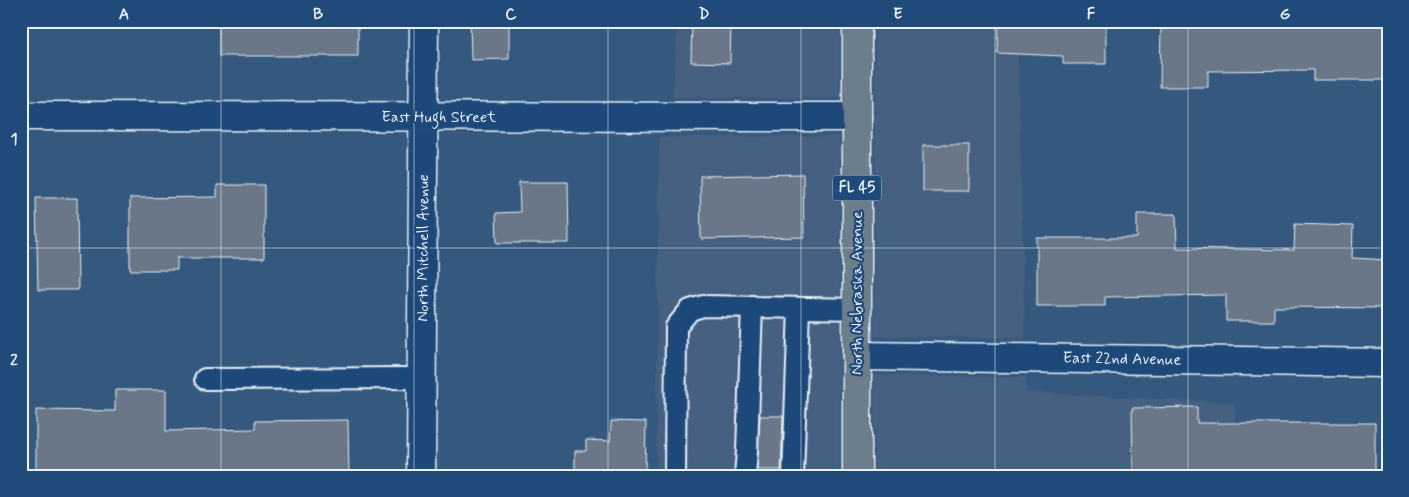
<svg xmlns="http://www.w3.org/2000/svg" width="1409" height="497" viewBox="0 0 1409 497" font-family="Mynerve,sans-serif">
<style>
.built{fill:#456181}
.building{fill:#697788;stroke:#e8f1f8}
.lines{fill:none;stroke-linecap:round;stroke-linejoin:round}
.lane-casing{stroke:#e8f1f8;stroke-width:24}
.street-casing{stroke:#e8f1f8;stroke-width:31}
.primary-casing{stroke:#e8f1f8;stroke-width:31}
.lane{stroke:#1f4a7a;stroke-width:20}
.street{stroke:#1f4a7a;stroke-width:28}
.primary{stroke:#6c7d8c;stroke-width:28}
.grid{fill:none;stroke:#e8f1f8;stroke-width:1;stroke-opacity:0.55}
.labels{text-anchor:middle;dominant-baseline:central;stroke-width:4.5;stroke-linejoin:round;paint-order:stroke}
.shield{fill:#1f4a7a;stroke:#acbfd2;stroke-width:1}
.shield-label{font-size:15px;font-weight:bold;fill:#e8f1f8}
.street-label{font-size:16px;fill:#e8f1f8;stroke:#1f4a7a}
.neatline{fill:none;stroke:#e8f1f8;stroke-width:2}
.grid-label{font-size:16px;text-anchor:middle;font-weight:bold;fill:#e8f1f8}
</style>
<rect width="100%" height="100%" fill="#35587e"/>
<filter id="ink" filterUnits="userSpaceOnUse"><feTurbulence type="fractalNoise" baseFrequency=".02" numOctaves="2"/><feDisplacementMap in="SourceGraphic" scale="10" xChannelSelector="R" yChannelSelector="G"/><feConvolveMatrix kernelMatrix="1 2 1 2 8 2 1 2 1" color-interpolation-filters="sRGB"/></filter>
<g filter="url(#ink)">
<path class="built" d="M 678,21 L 840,21 L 840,98 L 672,98 Z
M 875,21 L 1017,21 L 1025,338 L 874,336 Z
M 840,136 L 840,476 L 656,476 L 659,137 Z
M 874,375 L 1026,377 L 1026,392 L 1234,403 L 1239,476 L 874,476 Z"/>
<path class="building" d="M 219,21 L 358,21 L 358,56 L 219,56 Z
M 470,21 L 509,21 L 509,59 L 471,60 Z
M 692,21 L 731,21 L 730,63 L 691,62 Z
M 998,21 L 1106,21 L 1106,64 L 1063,64 L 1063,56 L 997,53 Z
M 1161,21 L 1388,21 L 1388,80 L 1313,80 L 1313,70 L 1208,71 L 1208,87 L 1160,87 Z
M 923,145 L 969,145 L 969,191 L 923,191 Z
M 803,174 L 804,237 L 701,239 L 700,176 Z
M 519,182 L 568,182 L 569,243 L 497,243 L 496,213 L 520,212 Z
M 217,185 L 264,185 L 264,258 L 177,258 L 177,270 L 130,270 L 130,198 L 217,197 Z
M 36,198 L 77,198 L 78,290 L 38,290 Z
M 1137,214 L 1176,214 L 1177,248 L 1294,250 L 1295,224 L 1353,226 L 1352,258 L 1388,260 L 1388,308 L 1274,307 L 1274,321 L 1226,321 L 1226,295 L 1105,297 L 1105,306 L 1037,306 L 1037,238 L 1137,238 Z
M 115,390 L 166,390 L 166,431 L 255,429 L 255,421 L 348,420 L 349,476 L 36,476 L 36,410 L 115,411 Z
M 1197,407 L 1197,423 L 1375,423 L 1375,476 L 1133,476 L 1132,408 Z
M 760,416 L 783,416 L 781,470 L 757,470 Z
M 611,421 L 646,422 L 645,476 L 575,476 L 575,451 L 586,451 L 586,440 L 610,441 Z"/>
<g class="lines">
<g class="lane-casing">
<path id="lane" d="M 205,379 L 422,378
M 675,476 L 676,327 L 690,310 L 703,306 L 857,309
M 745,476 L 747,451 L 752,306
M 793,476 L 799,308"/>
</g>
<g class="street-casing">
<path id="street" d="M 21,116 L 857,117
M 857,356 L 1388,363
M 421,476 L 424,21"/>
</g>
<g class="primary-casing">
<path id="primary" d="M 857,476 L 857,21"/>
</g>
<use href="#lane" class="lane"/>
<use href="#street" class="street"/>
<use href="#primary" class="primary"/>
</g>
</g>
<path class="grid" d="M 221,21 L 221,476M 414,21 L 414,476M 608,21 L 608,476M 801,21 L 801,476M 995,21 L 995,476M 1188,21 L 1188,476M 21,248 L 1388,248"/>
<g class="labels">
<rect class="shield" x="833" y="175.5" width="48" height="25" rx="4"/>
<g class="shield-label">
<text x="857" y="188">FL 45</text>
</g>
<g class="street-label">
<text x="439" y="117">East Hugh Street</text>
<text transform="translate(423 248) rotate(-90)">North Mitchell Avenue</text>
<text transform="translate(857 293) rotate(-90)">North Nebraska Avenue</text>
<text transform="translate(1122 359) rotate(1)">East 22nd Avenue</text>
</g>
</g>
<rect width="1409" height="497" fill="none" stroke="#1f4a7a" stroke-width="55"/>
<rect x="28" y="28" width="1354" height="442" class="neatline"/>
<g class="grid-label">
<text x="124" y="19">A</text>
<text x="318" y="19">B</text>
<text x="511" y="19">C</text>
<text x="704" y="19">D</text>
<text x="898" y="19">E</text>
<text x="1091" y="19">F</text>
<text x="1285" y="19">G</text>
<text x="14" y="144">1</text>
<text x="14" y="365">2</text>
</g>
</svg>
